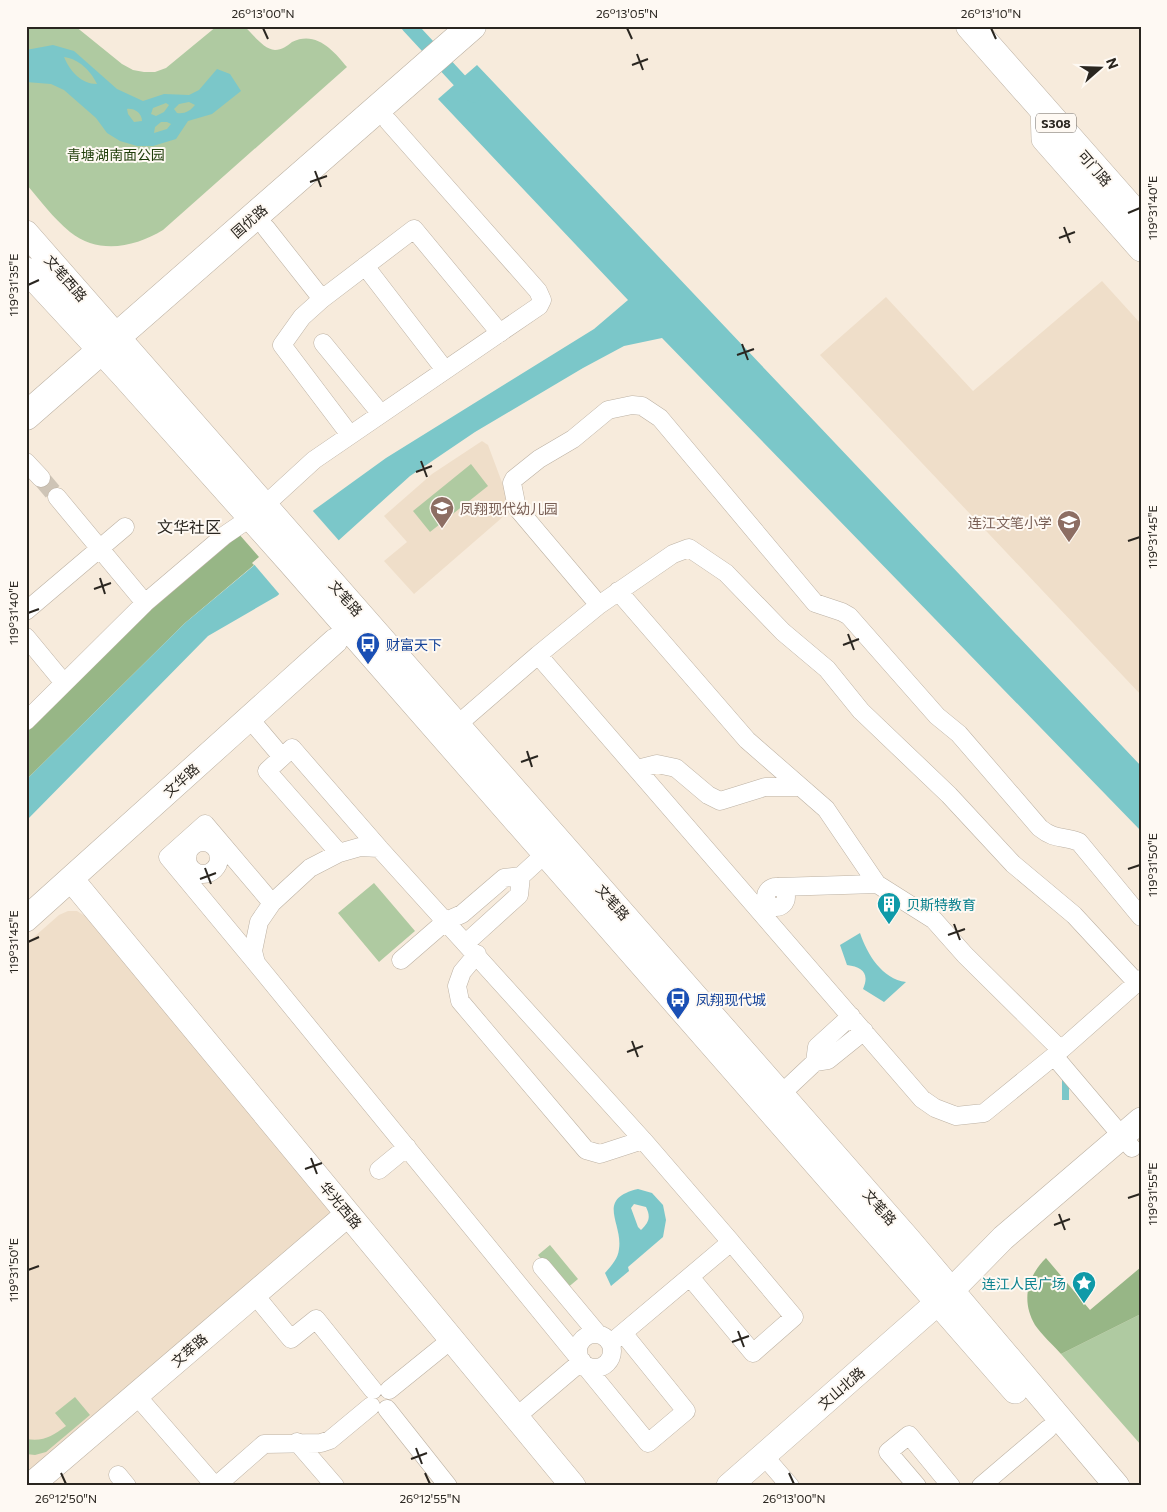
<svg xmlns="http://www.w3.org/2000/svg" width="1167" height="1512" viewBox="0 0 1167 1512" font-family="Commissioner,'Noto Sans SC',sans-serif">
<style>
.built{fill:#efdec9}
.green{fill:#afcaa1}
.forest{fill:#97b686}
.water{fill:#7bc7c9;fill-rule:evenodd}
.pier{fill:#f7ebdc}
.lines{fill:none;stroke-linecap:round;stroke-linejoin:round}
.canal{stroke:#7bc7c9;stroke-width:15}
.street-tunnel{stroke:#cec4b6;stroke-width:18;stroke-dasharray:18 9;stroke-linecap:butt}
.street-casing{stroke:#bcb1a3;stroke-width:19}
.secondary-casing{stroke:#bcb1a3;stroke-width:26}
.primary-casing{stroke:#bcb1a3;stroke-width:29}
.street{stroke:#fff;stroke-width:18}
.secondary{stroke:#fff;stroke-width:25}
.primary{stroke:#fff;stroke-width:28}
.ticks{fill:none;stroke:#2a2620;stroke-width:2}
.labels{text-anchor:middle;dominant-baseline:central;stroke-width:4;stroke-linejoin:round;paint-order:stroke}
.shield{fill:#fef9f3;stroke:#6a655f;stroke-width:1}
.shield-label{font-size:12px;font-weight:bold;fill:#2a2620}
.park-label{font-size:14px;fill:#1f3d09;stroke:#fef9f3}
.street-label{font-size:14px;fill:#2a2620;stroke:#fef9f3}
.education-label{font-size:14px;fill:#785e54;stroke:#fef9f3;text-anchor:start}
.transit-label{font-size:14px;fill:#164399;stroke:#fef9f3;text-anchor:start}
.culture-label{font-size:14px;fill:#0d838f;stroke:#fef9f3;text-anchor:start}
.quarter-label{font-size:16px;fill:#2a2620;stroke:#fef9f3}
.neatline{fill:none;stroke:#2a2620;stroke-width:2}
.ticks-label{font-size:12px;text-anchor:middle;fill:#2a2620}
</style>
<rect width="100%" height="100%" fill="#f7ebdc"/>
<path class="built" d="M 1102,281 L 1141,324 L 1141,695 L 820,355 L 886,297 L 973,391 Z
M 482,441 L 488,445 L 512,509 L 414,594 L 384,561 L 407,542 L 384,516 L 432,474 Z
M 68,911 L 77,911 L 85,916 L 330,1206 L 332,1217 L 26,1475 L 26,944 L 59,915 Z"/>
<path class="green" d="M 26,26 L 75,26 L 122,64 L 133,70 L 144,72 L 155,72 L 166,68 L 217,26 L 244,26 C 253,34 263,49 275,50 C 282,50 287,46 292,42 C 316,30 334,51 347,67 L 163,230 C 135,247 99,255 70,232 C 53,218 40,200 26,184 Z
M 471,464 L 488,486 L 430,532 L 413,511 Z
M 374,883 L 415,931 L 379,962 L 338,913 Z
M 550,1245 L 578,1279 L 566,1289 L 538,1255 Z
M 1141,1314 L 1141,1445 L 1061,1354 Z
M 75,1397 L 90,1415 L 46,1452 L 35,1455 L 26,1454 L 26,1439 C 44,1442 52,1436 66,1426 L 55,1413 Z"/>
<path class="forest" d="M 238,533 L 259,557 L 252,563 L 254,565 L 185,623 L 26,780 L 26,726 L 147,606 Z
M 1046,1258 L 1090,1310 L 1141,1267 L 1141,1314 L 1061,1354 C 1053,1345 1042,1335 1035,1325 C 1021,1301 1027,1277 1046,1258 Z"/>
<path class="water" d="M 53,45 L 74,51 L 117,89 L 143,101 L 164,94 L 189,95 L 199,90 L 217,69 L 230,74 L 241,91 L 212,114 L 188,121 L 176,139 L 153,146 L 137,146 L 120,141 L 107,133 L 96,118 L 64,90 L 51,84 L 26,82 L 26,50 ZM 64,57 C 79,59 91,71 97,84 C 81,84 70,71 64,57 ZM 189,102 L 195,105 C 190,111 185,114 177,113 L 174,109 L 179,104 ZM 166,103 L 169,105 L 164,112 L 156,116 L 151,114 L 153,108 ZM 127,109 C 134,108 142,113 142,121 L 134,122 L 128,114 ZM 161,122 L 167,122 L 171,124 L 167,129 L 154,133 L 155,127 Z
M 477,65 L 1141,766 L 1141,831 L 662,338 L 624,346 L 583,368 L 475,432 L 410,476 L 277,596 L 208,636 L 26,821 L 26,780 L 185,623 L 251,568 L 314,510 L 386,458 L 594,329 L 628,300 L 438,99 Z
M 860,933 C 867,954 882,979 906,982 L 884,1002 L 863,989 C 870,973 862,967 847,965 L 840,945 Z
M 1062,1079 L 1069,1080 L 1069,1100 L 1062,1100 Z
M 638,1189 L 652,1193 L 663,1205 L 666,1220 L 663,1237 L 628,1267 L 629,1271 L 611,1286 L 605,1273 C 611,1266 618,1259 619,1249 C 623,1223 595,1199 638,1189 ZM 634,1204 L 646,1207 C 651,1217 649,1222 641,1230 L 638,1227 L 631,1208 Z"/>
<path class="pier" d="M 312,510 L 341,543 L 281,596 L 253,563 Z"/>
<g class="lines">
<path class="canal" d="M 409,26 L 473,95"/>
<path class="street-tunnel" d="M 41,478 L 57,497"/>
<g class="street-casing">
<path id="street" d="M 266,228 L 322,299
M 365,266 L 445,370
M 323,343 L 381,414
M 350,435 L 282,345 L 302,317 L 322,299 L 414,229 L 500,333
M 26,462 L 41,478
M 57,497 L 145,603
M 265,505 L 314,460 L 539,306 L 542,300 L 538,291 L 388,121
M 618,591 L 747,740 L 826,809 L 877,884 L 934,920 L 965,955 L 1061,1050
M 599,605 L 673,554 L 689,548 L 726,573 L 783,632 L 827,669 L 861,711 L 949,795 L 1013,864 L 1074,915 L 1137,983
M 26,611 L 125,527
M 26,637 L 64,683
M 249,718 L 282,757
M 26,721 L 145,603 L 225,535 L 250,518
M 457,725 L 538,655
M 637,769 L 657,764 L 676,768 L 708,795 L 720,801 L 765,787 L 801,787
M187 858a16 16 0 1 1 32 0a16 16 0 1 1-32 0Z
M 339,853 L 267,771 L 292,748 L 379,848
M766 897a10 10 0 1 1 20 0a10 10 0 1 1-20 0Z
M 778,887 L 877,884
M 1141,917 L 1079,842 C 1063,835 1056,841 1040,828 L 959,734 L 937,716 L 849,616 L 842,612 L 815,603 L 660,418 L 642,406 L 632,405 L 608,410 L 573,439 L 539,459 L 514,479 L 512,483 L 517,508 L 599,605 L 538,655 L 922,1099 L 935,1108 L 956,1116 L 984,1113 L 1054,1056 L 1141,979
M 466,943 L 519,895 L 521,876
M 477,954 L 462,972 L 457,986 L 460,1001 L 586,1150 L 600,1154 L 643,1140
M 401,960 L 446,921 L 462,914 L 504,878 L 521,876 L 545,854
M 256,963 L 168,857 L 205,824 L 272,903
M 1054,1056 L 1132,1148
M 815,1062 L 817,1047 L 851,1016
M 781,1094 L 815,1062 L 828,1060 L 864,1031
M 379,1170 L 407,1147
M 542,1267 L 598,1334
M 690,1277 L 753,1353 L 794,1317 L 731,1242
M 254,1294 L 291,1339 L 316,1319 L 373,1390
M578 1351a17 17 0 1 1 34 0a17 17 0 1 1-34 0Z
M 611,1343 L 731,1242 L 643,1140 L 379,848 L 360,847 L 339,853 L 310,868 L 272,903 L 259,922 L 253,951 L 256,963 L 648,1443 L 686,1411 L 623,1333
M 389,1390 L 452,1339
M 136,1395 L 215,1486
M 387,1409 L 448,1486
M 516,1417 L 582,1361
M 297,1442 L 335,1486
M 764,1456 L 790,1486
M 118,1475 L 127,1486
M 216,1486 L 264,1444 L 321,1443 L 330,1440 L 371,1406
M 917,1486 L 888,1452 L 909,1435 L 951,1486
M 981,1486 L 1048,1429"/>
</g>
<g class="secondary-casing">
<path id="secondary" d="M 1043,108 L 1044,139 L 1141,249
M 26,233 L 908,1239 L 1117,1486
M 26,270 L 124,376 L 289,561 L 1015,1391
M 71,879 L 573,1486
M 26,919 L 335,641
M 30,1486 L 348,1214
M 729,1486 L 952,1290 L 1003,1238 L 1141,1120"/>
</g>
<g class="primary-casing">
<path id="primary" d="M 970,26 L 1141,220
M 26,416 L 472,26"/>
</g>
<use href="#street" class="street"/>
<use href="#secondary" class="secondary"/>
<use href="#primary" class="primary"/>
</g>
<path class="ticks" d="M 263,28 L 268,39M 627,28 L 632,39M 991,28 L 996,39M 637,54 L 643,70M 632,65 L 648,59M 315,171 L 321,187M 310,182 L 327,176M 1128,213 L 1140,208M 1064,227 L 1070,243M 1059,238 L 1075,232M 28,285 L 39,280M 742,344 L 748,360M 737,355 L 754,349M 421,461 L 427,477M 416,472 L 432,466M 1128,541 L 1140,537M 100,578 L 105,594M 94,589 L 111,583M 28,613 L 39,609M 848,634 L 854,650M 843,645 L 859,639M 527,751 L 532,767M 521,762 L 538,756M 205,868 L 211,884M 1128,869 L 1140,865M 200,879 L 216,873M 954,924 L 960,940M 948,935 L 965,929M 28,942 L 39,937M 632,1041 L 638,1057M 627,1052 L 643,1046M 311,1158 L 317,1174M 305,1169 L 322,1163M 1128,1198 L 1140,1194M 1059,1214 L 1065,1230M 1054,1225 L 1070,1219M 28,1270 L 39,1266M 738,1331 L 744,1347M 732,1342 L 749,1336M 416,1448 L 422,1464M 411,1459 L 427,1453M 61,1473 L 66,1484M 425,1473 L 430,1484M 789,1473 L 794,1484"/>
<defs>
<g id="school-pin" transform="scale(1.25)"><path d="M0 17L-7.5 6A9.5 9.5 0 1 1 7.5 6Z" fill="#8d6e63" stroke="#fef9f3"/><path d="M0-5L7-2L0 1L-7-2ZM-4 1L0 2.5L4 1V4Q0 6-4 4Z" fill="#fff"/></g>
<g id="bus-pin" transform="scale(1.25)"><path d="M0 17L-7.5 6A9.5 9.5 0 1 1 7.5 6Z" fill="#1a4fb4" stroke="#fef9f3"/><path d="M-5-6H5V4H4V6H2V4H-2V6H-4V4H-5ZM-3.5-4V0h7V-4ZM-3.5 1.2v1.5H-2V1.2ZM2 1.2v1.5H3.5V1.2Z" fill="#fff"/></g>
<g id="building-pin" transform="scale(1.25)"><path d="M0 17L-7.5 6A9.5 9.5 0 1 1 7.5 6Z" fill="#0f9aa8" stroke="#fef9f3"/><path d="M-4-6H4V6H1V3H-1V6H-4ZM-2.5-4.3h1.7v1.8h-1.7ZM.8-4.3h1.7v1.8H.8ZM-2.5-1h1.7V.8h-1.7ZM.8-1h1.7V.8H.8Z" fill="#fff"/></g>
<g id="sight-pin" transform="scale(1.25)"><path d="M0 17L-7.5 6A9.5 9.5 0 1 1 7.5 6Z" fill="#0f9aa8" stroke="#fef9f3"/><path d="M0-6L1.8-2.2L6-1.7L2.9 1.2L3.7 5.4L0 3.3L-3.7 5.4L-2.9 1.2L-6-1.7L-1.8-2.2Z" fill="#fff"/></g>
</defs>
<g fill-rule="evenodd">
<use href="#school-pin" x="442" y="508"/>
<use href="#school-pin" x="1069" y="522"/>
<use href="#bus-pin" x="368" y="644"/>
<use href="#building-pin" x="889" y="904"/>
<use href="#bus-pin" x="678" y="999"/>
<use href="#sight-pin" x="1084" y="1283"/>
</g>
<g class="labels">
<rect class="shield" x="1036" y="113.5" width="40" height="19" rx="4"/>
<g class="shield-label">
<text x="1056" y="123">S308</text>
</g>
<g class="park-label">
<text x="116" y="154">青塘湖南面公园</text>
</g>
<g class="street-label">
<text transform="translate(1095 168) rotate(49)">可门路</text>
<text transform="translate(249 221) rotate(-41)">国优路</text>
<text transform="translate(66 278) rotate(49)">文笔西路</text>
<text transform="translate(346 598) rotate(49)">文笔路</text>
<text transform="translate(181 780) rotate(-42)">文华路</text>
<text transform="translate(613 902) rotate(49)">文笔路</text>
<text transform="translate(341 1205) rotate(50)">华光西路</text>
<text transform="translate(880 1207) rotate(49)">文笔路</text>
<text transform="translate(189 1350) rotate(-41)">文萃路</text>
<text transform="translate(841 1388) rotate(-41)">文山北路</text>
</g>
<g class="education-label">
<text x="460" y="508">凤翔现代幼儿园</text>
<text x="1052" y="522" text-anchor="end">连江文笔小学</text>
</g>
<g class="transit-label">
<text x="386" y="644">财富天下</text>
<text x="696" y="999">凤翔现代城</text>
</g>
<g class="culture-label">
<text x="906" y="904">贝斯特教育</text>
<text x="1066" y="1283" text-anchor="end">连江人民广场</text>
</g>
<g class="quarter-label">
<text x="189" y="526">文华社区</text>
</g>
</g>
<rect width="1167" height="1512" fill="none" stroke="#fef9f3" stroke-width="55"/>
<g transform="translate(1100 68) rotate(70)" stroke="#fef9f3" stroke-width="4" paint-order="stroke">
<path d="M0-4L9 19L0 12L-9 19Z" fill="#2a2620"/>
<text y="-8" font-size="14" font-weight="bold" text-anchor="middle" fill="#2a2620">N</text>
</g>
<rect x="28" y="28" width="1112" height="1456" class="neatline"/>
<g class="ticks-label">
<text x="263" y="18">26°13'00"N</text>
<text x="627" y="18">26°13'05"N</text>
<text x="991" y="18">26°13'10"N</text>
<text transform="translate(1153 208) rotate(-90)" y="4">119°31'40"E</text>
<text transform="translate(14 285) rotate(-90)" y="4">119°31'35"E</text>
<text transform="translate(1153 537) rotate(-90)" y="4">119°31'45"E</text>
<text transform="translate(14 613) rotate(-90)" y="4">119°31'40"E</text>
<text transform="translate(1153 865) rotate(-90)" y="4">119°31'50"E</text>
<text transform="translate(14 942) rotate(-90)" y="4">119°31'45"E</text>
<text transform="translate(1153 1194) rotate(-90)" y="4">119°31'55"E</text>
<text transform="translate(14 1270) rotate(-90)" y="4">119°31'50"E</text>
<text x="66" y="1503">26°12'50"N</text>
<text x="430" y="1503">26°12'55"N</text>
<text x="794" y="1503">26°13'00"N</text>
</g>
</svg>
